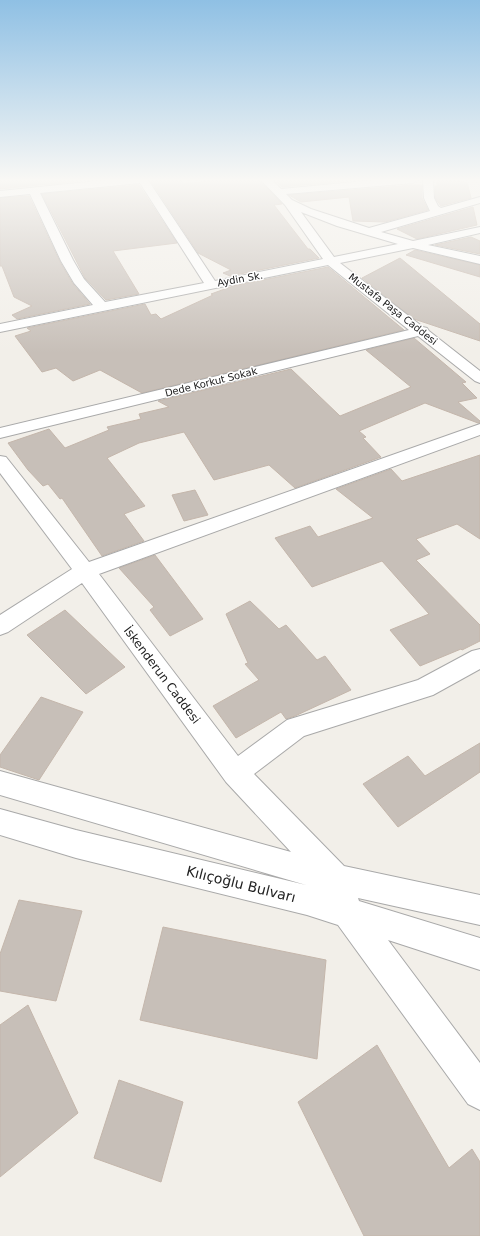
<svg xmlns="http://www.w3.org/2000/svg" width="480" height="1236" viewBox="0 0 480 1236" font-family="'DejaVu Sans',sans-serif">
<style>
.building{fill:#c7bfb8;stroke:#c4b6ab}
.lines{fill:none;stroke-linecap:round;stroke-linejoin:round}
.minor-casing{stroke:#a9a9a9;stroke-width:2}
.minor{fill:#fff;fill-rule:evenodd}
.labels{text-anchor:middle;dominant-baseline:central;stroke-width:3;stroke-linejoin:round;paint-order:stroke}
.far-street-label{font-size:10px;fill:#222;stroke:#fff}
.street-label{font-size:12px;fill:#222;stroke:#fff}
.near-street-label{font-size:14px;fill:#222;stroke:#fff}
</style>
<rect width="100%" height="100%" fill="#f2efe9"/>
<path class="building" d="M 0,180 L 88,180 L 0,189 Z
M 150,180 L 183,180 L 183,184 L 216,180 L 260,180 L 282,204 L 274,205 L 308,249 L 310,249 L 319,258 L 230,276 L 223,273 L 231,270 L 198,253 Z
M 275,180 L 354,180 L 282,187 Z
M 437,180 L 467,182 L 471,198 L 441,206 L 435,198 L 435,186 L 437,186 Z
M 139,185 L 177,243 L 113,251 L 139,294 L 106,300 L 85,278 L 42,194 Z
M 413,185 L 422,185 L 422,198 L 428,210 L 385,222 L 353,221 L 349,197 L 301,202 L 289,195 Z
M 29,196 L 60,262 L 73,284 L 90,304 L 17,319 L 12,315 L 32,306 L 14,297 L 2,266 L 0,266 L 0,198 Z
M 473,207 L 477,225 L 417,239 L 397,229 Z
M 471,237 L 480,241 L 480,254 L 435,245 Z
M 415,250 L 480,265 L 480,277 L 406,255 Z
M 400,258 L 480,324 L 480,341 L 414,319 L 362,278 Z
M 328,267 L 404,330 L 142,393 L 100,370 L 73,381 L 56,368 L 42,372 L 15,336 L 31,331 L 27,328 L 145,304 L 151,315 L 156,314 L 161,319 L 213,295 L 211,294 L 233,286 Z
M 414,338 L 466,382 L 462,383 L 477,398 L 458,402 L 480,421 L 480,423 L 478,423 L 425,403 L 359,431 L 366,437 L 363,438 L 381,457 L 295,488 L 269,465 L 214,480 L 184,432 L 139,443 L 107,458 L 145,506 L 124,514 L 144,541 L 102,556 L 62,498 L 60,499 L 48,484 L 43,486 L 28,470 L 8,443 L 49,429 L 65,448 L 109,430 L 107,427 L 141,419 L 139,414 L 169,407 L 158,401 L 291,369 L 340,416 L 411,387 L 366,350 Z
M 480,455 L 480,539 L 457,524 L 416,539 L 430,554 L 416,560 L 480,625 L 480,641 L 462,650 L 461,649 L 420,666 L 390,630 L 429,614 L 382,561 L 312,587 L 275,538 L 310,526 L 318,537 L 373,518 L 336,489 L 391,469 L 402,481 Z
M 195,490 L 208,515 L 184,521 L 172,495 Z
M 155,555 L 203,619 L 170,636 L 150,610 L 154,607 L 119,568 Z
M 250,601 L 279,629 L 286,625 L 317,660 L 325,656 L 351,690 L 295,716 L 286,719 L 281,712 L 236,738 L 213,706 L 259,680 L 245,664 L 248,663 L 226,614 Z
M 65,610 L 125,667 L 86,694 L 27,635 Z
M 41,697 L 83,712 L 39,780 L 0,767 L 0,755 Z
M 480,743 L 480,772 L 398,827 L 363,784 L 408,756 L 425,776 Z
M 19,900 L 82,911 L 56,1001 L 0,991 L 0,954 Z
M 163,927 L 326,960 L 317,1059 L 140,1020 Z
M 28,1005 L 78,1113 L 0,1177 L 0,1025 Z
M 377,1045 L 449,1168 L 472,1149 L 480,1162 L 480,1236 L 364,1236 L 298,1102 Z
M 119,1080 L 183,1102 L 161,1182 L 94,1158 Z"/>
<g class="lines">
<g class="minor-casing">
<path id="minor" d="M 107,180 L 148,180 L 215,281 L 323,259 L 285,205 L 261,180 L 272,180 L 281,189 L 375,180 L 418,180 L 413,183 L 286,194 L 292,200 L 311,209 L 369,228 L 430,211 L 424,198 L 423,180 L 433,180 L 434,198 L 438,206 L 441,208 L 480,197 L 480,203 L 381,232 L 413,241 L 480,227 L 480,233 L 428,245 L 480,256 L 480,264 L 413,248 L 340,263 L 423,327 L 427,328 L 429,331 L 480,371 L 480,383 L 475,381 L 418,336 L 0,438 L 0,428 L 409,330 L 328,265 L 0,332 L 0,324 L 93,305 L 74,283 L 61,261 L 30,194 L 0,197 L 0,191 ZM 140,183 L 204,283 L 105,302 L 84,279 L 73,260 L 40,193 ZM 301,212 L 337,226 L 398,244 L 334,257 Z
M 480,424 L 480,435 L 99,574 L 238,756 L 287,720 L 418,680 L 472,651 L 480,649 L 480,669 L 433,695 L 304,736 L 254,774 L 344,866 L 480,895 L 480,925 L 358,898 L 359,901 L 480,938 L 480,970 L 388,940 L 480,1063 L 480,1110 L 468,1104 L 338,925 L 307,915 L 76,858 L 0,835 L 0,809 L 76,830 L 306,885 L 0,795 L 0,771 L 291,852 L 226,782 L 82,583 L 8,632 L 0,635 L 0,615 L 72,569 L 0,473 L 0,456 L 6,457 L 89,562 Z"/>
</g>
<use href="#minor" class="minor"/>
</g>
<linearGradient id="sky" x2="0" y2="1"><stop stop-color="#8fc0e4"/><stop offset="0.51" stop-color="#f9f8f5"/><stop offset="1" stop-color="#f9f8f5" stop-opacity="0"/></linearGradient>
<rect width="480" height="353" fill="url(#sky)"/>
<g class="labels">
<g class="far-street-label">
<text transform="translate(240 279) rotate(-10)">Aydin Sk.</text>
<text transform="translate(393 309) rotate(38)">Mustafa Paşa Caddesi</text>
<text transform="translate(211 382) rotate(-14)">Dede Korkut Sokak</text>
</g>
<g class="street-label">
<text transform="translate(162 675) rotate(53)">İskenderun Caddesi</text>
</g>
<g class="near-street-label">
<text transform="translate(241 884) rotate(14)">Kılıçoğlu Bulvarı</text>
</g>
</g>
</svg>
